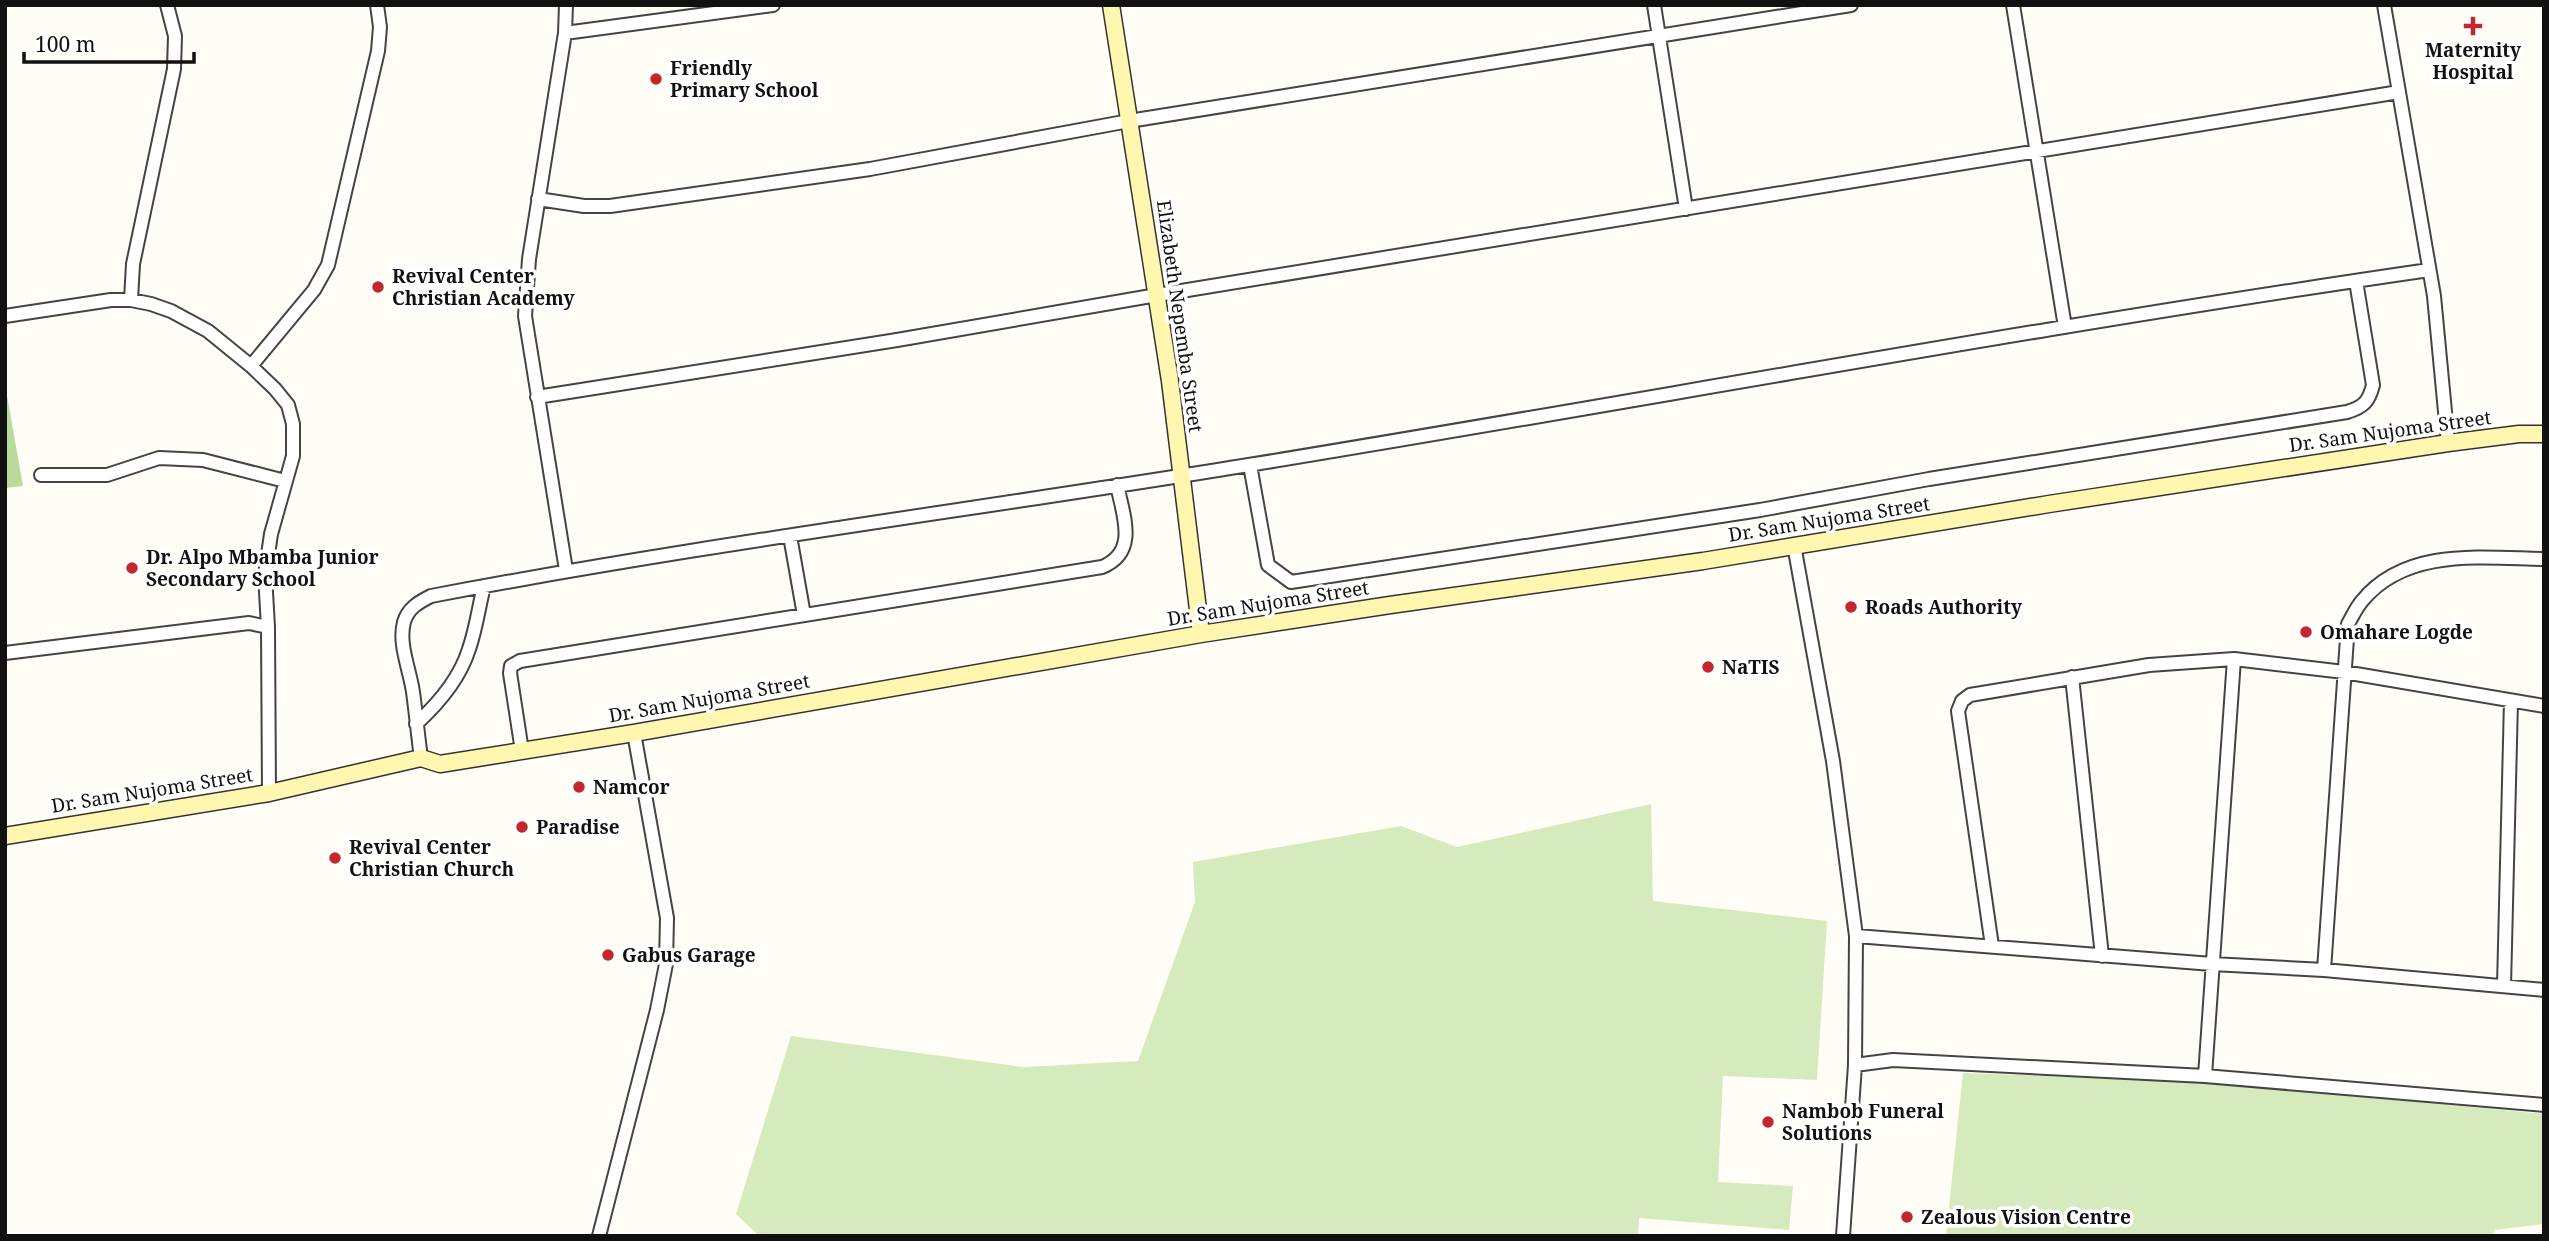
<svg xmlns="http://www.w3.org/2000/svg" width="2549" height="1241" viewBox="0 0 2549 1241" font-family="'Noto Serif',serif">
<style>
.green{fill:#d5ebbd}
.forest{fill:#b9dc9c}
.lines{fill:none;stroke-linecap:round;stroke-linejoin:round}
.street-casing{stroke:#444;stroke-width:16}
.secondary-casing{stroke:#333;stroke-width:19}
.street{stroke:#fff;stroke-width:12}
.secondary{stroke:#fff6b0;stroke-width:16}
.poi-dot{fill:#c4262e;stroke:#fff;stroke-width:2.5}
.labels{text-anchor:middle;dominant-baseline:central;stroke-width:7;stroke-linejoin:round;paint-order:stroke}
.poi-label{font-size:19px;font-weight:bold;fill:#111;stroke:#fff;text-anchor:start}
.street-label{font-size:19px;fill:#111;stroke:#fff}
</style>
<rect width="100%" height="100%" fill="#fffdf5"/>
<path class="green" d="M 1651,804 L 1653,901 L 1827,921 L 1817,1080 L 1723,1076 L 1718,1182 L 1793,1186 L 1789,1230 L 1639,1218 L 1638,1236 L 759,1236 L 736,1214 L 791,1036 L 1024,1067 L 1138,1061 L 1195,902 L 1193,862 L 1401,826 L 1457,847 Z
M 1963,1073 L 2208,1082 L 2544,1114 L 2544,1224 L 2494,1230 L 2493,1236 L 1946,1236 Z"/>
<path class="forest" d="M 5,384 L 23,486 L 5,488 Z"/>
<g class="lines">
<g class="street-casing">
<path id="street" d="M 1654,5 L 1686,209
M 2013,5 L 2065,327
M 2384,5 L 2434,296 L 2448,443
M 565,33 L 773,5
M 538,199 L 584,206 L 610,206 L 870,169 L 1129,121 L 1851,5
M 131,300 L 133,264 L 174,69 L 175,36 L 167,5
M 5,316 L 111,300 L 131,300 L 151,304 L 171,311 L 208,331 L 251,366 L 275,389 L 288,405 L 293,424 L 293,456 L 271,534 L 265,575 L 268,627 L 269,793
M 251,366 L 314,290 L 328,265 L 378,51 L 380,27 L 377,5
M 537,397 L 897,340 L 1157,295 L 2399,92
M 1250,465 L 1268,565 L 1291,582 L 1760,510 L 1929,479 L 2347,412 C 2364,407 2369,401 2373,385 L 2356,281
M 41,475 L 107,475 L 159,458 L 203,460 L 285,481
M 790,536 L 804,615
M 1794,545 L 1833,761 L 1856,936 L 1855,1065 L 1843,1236
M 566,570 L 525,316 L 529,259 L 565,33 L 566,5
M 5,653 L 249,623 L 268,627
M 2072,677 L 2102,956
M 416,724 C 438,704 460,678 469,649 C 476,629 479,606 484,586
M 522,751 L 510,673 L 511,666 L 520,661 L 1102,567 C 1139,552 1123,515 1117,485
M 421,758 C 418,736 416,714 413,692 C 410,670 398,644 404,622 C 408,608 419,602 431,596 C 704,544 980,509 1255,464 C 1646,400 2037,327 2429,270
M 1856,936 L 2212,964 L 2324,970 L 2544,990
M 1992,946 L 1958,711 L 1962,701 L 1970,695 L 2149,665 L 2234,659 L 2344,672 L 2544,706
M 2324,970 L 2348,624 C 2352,617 2356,608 2362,601 C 2406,547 2483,558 2544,559
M 2504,986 L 2511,701
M 1855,1065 L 1893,1060 L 2205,1076 L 2544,1105
M 2205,1076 L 2234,659
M 599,1236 L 657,1010 L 666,964 L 667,918 L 634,733"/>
</g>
<g class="secondary-casing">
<path id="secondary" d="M 1111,5 L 1170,381 L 1201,634
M 5,836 L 269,793 L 421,758 L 440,764 L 634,733 L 1201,634 L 1390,605 L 1703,561 L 2049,504 L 2448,443 L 2519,434 L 2544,434"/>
</g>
<use href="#street" class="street"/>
<use href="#secondary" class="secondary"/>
</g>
<g class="poi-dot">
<path d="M2469.5 15.5h7v7h7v7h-7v7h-7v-7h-7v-7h7z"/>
<circle cx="656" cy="79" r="7"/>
<circle cx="378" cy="287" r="7"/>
<circle cx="132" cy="568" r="7"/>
<circle cx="1851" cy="607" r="7"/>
<circle cx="2306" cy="632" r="7"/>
<circle cx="1708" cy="667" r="7"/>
<circle cx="579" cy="787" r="7"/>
<circle cx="522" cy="827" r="7"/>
<circle cx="335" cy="858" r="7"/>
<circle cx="608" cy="955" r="7"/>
<circle cx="1768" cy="1122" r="7"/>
<circle cx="1907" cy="1217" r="7"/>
</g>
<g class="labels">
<g class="poi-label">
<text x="2473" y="50" text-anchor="middle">Maternity<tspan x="2473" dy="22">Hospital</tspan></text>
<text x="670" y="68">Friendly<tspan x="670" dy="22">Primary School</tspan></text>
<text x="392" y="276">Revival Center<tspan x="392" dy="22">Christian Academy</tspan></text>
<text x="146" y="557">Dr. Alpo Mbamba Junior<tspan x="146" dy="22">Secondary School</tspan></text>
<text x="1865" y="607">Roads Authority</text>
<text x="2320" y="632">Omahare Logde</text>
<text x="1722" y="667">NaTIS</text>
<text x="593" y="787">Namcor</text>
<text x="536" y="827">Paradise</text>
<text x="349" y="847">Revival Center<tspan x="349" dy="22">Christian Church</tspan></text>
<text x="622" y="955">Gabus Garage</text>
<text x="1782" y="1111">Nambob Funeral<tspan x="1782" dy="22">Solutions</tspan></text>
<text x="1921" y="1217">Zealous Vision Centre</text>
</g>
<g class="street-label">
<text transform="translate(1180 316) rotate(82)">Elizabeth Nepemba Street</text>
<text transform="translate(2390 431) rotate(-8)">Dr. Sam Nujoma Street</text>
<text transform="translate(1829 519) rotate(-9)">Dr. Sam Nujoma Street</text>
<text transform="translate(1268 603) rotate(-9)">Dr. Sam Nujoma Street</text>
<text transform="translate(709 698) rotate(-10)">Dr. Sam Nujoma Street</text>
<text transform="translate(152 790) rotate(-9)">Dr. Sam Nujoma Street</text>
</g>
</g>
<rect width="2549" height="1241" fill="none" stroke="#111111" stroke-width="14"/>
<path d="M24 52v10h170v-10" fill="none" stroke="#111111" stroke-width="3.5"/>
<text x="35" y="52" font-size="21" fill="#111111" stroke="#ffffff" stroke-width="5" paint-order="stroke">100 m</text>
</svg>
